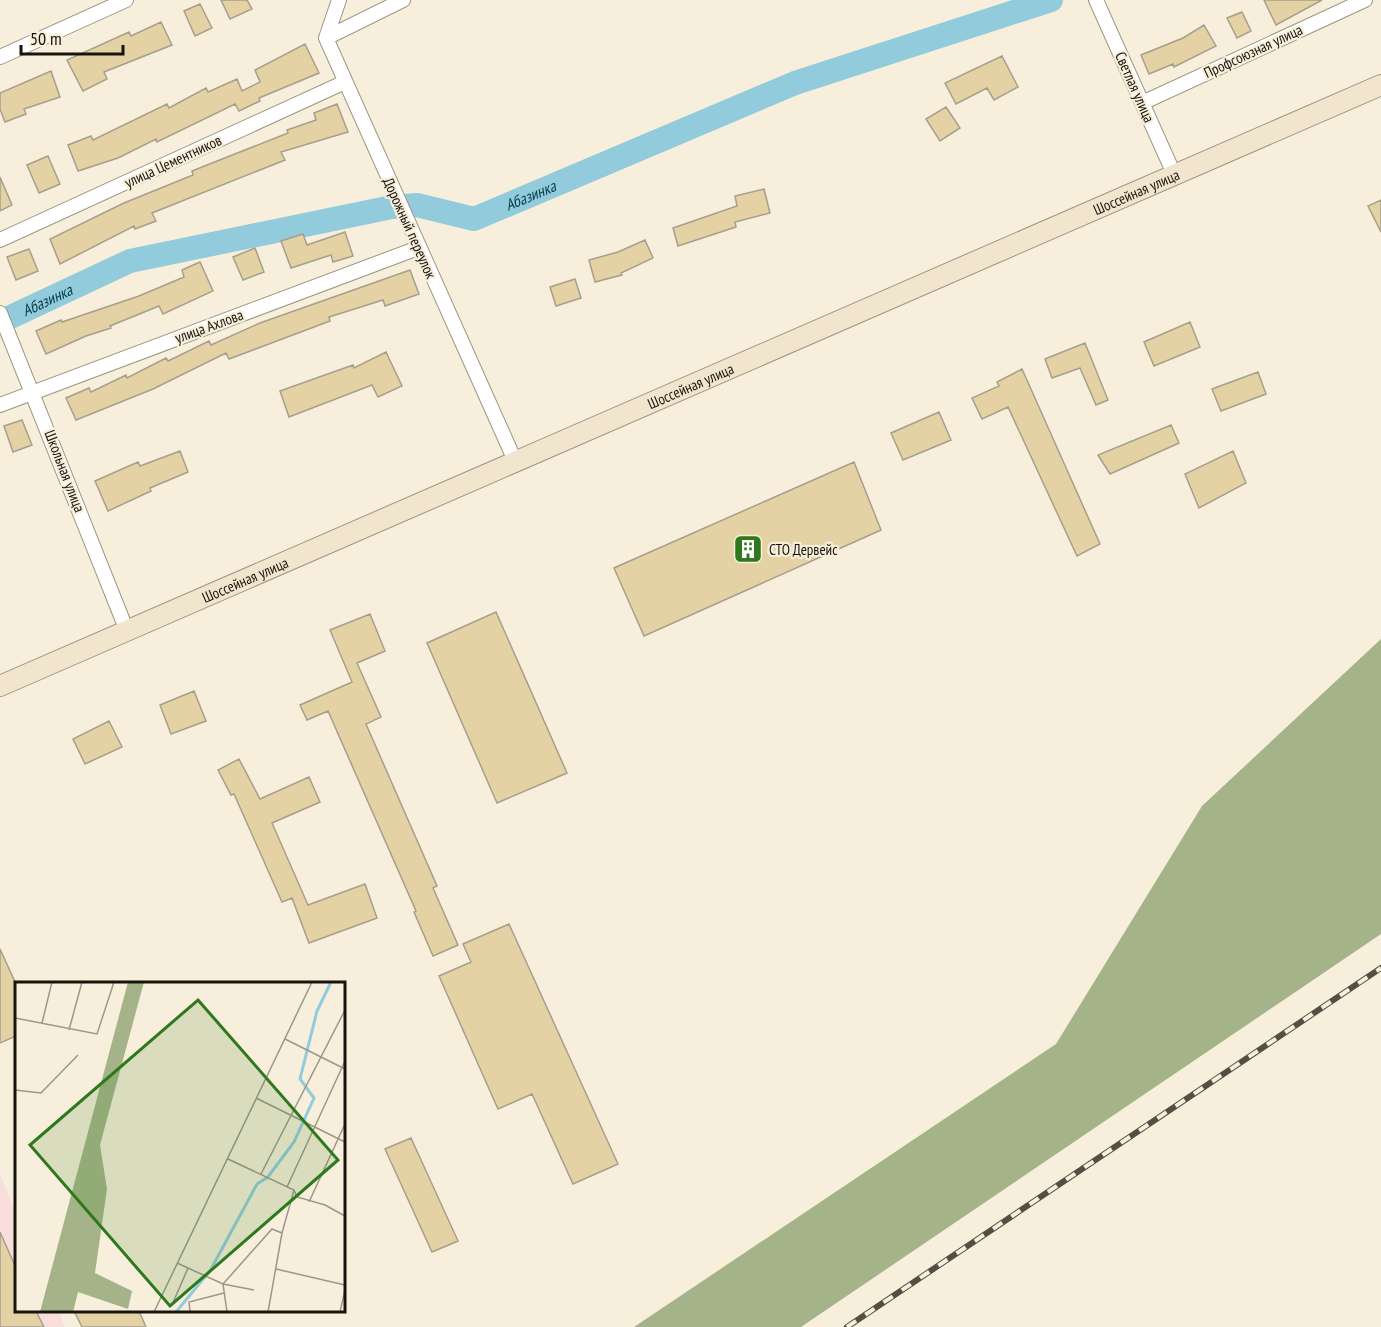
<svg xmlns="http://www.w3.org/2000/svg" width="1381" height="1327" viewBox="0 0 1381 1327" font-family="'PT Sans Narrow',sans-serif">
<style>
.industrial{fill:#f9dedc}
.forest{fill:#a5b488}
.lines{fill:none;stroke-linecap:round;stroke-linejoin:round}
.river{stroke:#92ccdc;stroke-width:24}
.building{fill:#e4d2a4;stroke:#a69f8c;stroke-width:1.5}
.minor-casing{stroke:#9d9684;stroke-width:16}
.secondary-casing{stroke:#9d9684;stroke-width:22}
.minor{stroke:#fff;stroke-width:14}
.secondary{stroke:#f2e5ce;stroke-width:20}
.rail-casing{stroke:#544f45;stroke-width:6}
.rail{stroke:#f7efdb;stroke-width:4;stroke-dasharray:11;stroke-linecap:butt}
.labels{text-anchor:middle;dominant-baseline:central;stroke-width:4.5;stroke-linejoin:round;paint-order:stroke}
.street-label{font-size:15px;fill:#17140d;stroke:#f7efdb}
.poi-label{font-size:15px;fill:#17140d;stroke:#f7efdb;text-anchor:start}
.water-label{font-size:16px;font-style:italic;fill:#033a46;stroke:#f7efdb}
.inset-river{fill:none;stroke:#92ccdc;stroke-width:3}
.inset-road{fill:none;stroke:#9d9789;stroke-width:1.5}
.view{fill:#2e781d;fill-opacity:0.15;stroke:#2e781d;stroke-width:3}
.inset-edge{fill:none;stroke:#17140d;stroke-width:3}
</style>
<rect width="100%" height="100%" fill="#f7efdb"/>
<path class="industrial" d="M 0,1174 L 16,1213 L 16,1310 L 58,1311 L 65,1327 L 0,1327 Z"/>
<path class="forest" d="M 1381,639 L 1381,934 L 801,1327 L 634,1327 L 1056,1044 L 1202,806 Z"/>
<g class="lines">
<path class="river" id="s1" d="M 0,322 L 130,261 L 392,207 L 417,205 L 474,219 L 795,83 L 1051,0"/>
</g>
<path class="building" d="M 221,0 L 247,0 L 252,9 L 230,19 Z
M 1264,0 L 1322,0 L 1276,25 Z
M 200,4 L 212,28 L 195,36 L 184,11 Z
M 1242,12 L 1251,31 L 1237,38 L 1227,18 Z
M 161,22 L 172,45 L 104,72 L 107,79 L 83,91 L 67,60 L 129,32 L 131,36 Z
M 1204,25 L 1216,46 L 1174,67 L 1173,64 L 1149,74 L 1141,55 L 1183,38 Z
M 305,44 L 319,73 L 259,98 L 260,101 L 239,111 L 235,104 L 157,142 L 156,139 L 118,158 L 78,171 L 68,145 L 91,136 L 93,140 L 167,104 L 169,108 L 206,88 L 208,92 L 237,79 L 242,91 L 260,82 L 255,70 Z
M 1002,56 L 1018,87 L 994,100 L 987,88 L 956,104 L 945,83 Z
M 51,71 L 60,97 L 24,109 L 26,114 L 5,122 L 0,109 L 0,93 Z
M 337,104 L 348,132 L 281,152 L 285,160 L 152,213 L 156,221 L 135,229 L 134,226 L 60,264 L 50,239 L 124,203 L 193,175 L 192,171 L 288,133 L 287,130 L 316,120 L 314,113 Z
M 946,107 L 960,128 L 940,141 L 926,119 Z
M 48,156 L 60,184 L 39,193 L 27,165 Z
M 0,177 L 12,205 L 0,211 Z
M 764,189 L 770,213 L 735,222 L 736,227 L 678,246 L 673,228 L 737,206 L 735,196 Z
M 1381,200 L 1381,232 L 1368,206 Z
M 345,232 L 353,256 L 333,262 L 331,255 L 291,268 L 281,241 L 303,234 L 307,245 Z
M 645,240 L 653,258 L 621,273 L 622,275 L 595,282 L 589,260 L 618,252 Z
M 255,248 L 264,272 L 243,280 L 233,257 Z
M 29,249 L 38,271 L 16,280 L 7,257 Z
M 200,262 L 213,291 L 163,314 L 159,306 L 110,326 L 111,328 L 86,336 L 46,354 L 36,331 L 61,320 L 62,322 L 139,296 L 184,277 L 182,270 Z
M 410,270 L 419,294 L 385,306 L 383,300 L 329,317 L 330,321 L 229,359 L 226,353 L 153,389 L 76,420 L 66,398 L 89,388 L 91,392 L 126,375 L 127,378 L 166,358 L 168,361 L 209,341 L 211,345 L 260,323 Z
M 575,279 L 581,298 L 556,306 L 550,287 Z
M 1190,322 L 1200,347 L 1154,366 L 1144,342 Z
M 1085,343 L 1108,400 L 1096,405 L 1080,368 L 1052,378 L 1045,359 Z
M 386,352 L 402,386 L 378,397 L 372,385 L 289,417 L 280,391 L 353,365 L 354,368 Z
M 1022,369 L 1100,544 L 1077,556 L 1008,407 L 982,419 L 972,398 L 999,386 L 997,382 Z
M 1258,372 L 1266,394 L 1221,411 L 1212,389 Z
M 939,412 L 951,440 L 903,460 L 891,433 Z
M 22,420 L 32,445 L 13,452 L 4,426 Z
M 1171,425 L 1179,443 L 1110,474 L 1098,455 Z
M 180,451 L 188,472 L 150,488 L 151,491 L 108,511 L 95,481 L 138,462 L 140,466 Z
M 1233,451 L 1246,483 L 1199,508 L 1185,474 Z
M 854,462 L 881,530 L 644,636 L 614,568 Z
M 496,612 L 567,773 L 497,803 L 427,643 Z
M 370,614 L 385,651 L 357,663 L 381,717 L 366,724 L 437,886 L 433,888 L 458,945 L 433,956 L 414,912 L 416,911 L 328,711 L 307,720 L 300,705 L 352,682 L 330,630 Z
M 194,691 L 206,721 L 171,734 L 160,705 Z
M 109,721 L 122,747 L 85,764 L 73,739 Z
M 239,759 L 260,799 L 309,777 L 320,802 L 272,823 L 308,905 L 365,884 L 377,918 L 309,943 L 292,898 L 282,902 L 234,794 L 231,795 L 218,770 Z
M 509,924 L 618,1164 L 573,1184 L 532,1094 L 498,1109 L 439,976 L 471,962 L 463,944 Z
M 0,949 L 16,984 L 16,1036 L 0,1043 Z
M 411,1138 L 458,1241 L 432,1252 L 385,1149 Z
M 0,1232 L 16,1268 L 16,1311 L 36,1311 L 44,1327 L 0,1327 Z
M 74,1311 L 139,1311 L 146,1327 L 82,1327 Z"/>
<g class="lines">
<g class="minor-casing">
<path id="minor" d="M 339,0 L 326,38 L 512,454
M 1096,0 L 1174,174
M 326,38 L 403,0
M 0,57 L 126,0
M 1142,103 L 1365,0
M 0,240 L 345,82
M 0,313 L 127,631
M 0,405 L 418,248"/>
</g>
<g class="secondary-casing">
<g id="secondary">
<path id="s2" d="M 0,686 L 1381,85"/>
</g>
</g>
<use href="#minor" class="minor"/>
<use href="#secondary" class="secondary"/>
<g class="rail-casing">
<path id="rail" d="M 847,1327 L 1381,968"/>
</g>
<use href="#rail" class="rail"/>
</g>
<defs>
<g id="building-square" transform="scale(1.5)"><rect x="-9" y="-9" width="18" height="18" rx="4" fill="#2e781d" stroke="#f7efdb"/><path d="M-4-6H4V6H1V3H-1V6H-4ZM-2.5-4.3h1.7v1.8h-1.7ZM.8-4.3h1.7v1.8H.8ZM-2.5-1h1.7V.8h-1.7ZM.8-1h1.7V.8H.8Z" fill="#fff"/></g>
</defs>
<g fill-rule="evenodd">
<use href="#building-square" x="748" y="549"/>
</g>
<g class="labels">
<g class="street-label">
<text transform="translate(1253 51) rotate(-25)">Профсоюзная улица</text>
<text transform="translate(1135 87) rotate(66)">Светлая улица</text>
<text transform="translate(173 161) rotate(-25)">улица Цементников</text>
<text stroke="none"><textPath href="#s2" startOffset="1239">Шоссейная улица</textPath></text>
<text transform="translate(410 228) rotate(66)">Дорожный переулок</text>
<text transform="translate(209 326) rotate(-20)">улица Ахлова</text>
<text stroke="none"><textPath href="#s2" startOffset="753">Шоссейная улица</textPath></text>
<text transform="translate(65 471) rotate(69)">Школьная улица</text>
<text stroke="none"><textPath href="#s2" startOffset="267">Шоссейная улица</textPath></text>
</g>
<g class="poi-label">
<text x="769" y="549">СТО Дервейс</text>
</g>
<g class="water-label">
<text stroke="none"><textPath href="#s1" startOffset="556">Абазинка</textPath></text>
<text stroke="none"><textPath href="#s1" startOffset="52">Абазинка</textPath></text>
</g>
</g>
<g transform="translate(15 982)">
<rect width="330" height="330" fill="#f7efdb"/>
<path d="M 113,0 L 129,0 L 85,163 L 92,207 L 80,291 L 117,309 L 113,327 L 63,310 L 58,330 L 25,330 Z" fill="#a5b488"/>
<path class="inset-river" d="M 161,330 L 195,289 L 242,202 L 253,195 L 279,160 L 299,116 L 285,97 L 302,29 L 316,0"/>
<path class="inset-road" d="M 0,36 L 82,52 L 99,0M 27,41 L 37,0M 54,48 L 67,0M 270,57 L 330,87M 0,108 L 26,111 L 63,73M 241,116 L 330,160M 213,177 L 279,208 L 282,215 L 310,223 L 330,234M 246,192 L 330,28M 272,205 L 330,79M 294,220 L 330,142M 162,281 L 208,302 L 239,308M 261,287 L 330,303M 208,302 L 257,247 L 267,251M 208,302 L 212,330M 157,323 L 173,286M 139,330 L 297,0M 175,330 L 174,320 L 209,311M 253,330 L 267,251 L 279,208M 325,330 L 330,308"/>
<path class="view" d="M 183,18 L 323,178 L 155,324 L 15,163 Z"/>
<rect width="330" height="330" class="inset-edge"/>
</g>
<path d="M21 45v9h102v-9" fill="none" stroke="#17140d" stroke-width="3"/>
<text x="30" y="45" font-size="18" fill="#17140d" stroke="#f7efdb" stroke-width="4.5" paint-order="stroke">50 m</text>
</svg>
